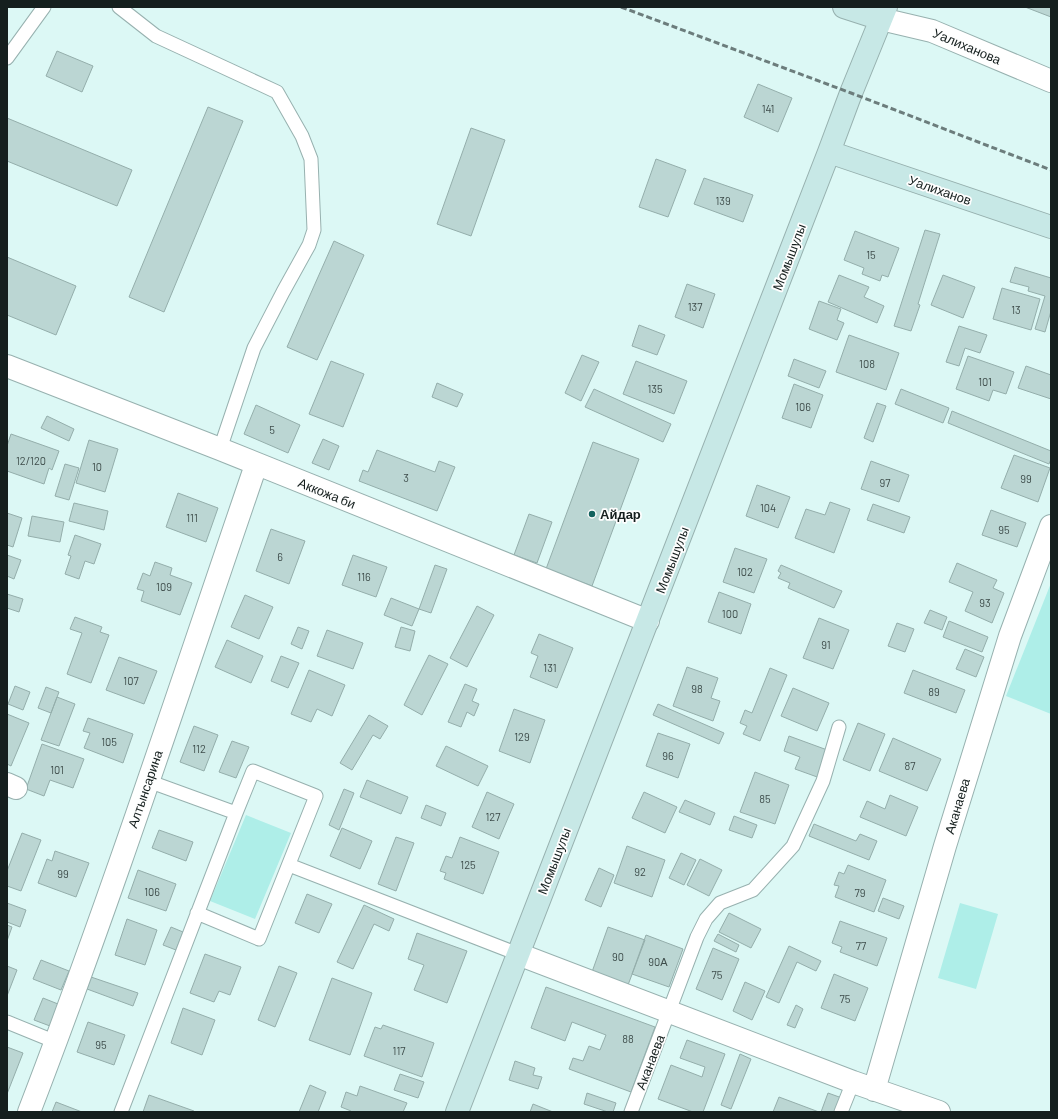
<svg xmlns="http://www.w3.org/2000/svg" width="1058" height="1119" viewBox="0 0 1058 1119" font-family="Barlow,sans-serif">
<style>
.green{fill:#aeeee8}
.building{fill:#bbd6d3;stroke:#94aeab}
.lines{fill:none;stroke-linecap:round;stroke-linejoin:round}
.lane-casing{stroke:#97b1af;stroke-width:15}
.street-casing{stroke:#97b1af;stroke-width:24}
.secondary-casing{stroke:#97b1af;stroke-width:24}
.lane{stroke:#fff;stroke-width:13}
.street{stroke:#fff;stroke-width:22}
.secondary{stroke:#c7e8e6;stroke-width:22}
.rail{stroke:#6c7d7c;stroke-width:3;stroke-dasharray:6 3;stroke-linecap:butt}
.poi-dot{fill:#14635f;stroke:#fefefe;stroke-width:1.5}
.labels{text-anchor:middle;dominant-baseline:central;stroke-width:3.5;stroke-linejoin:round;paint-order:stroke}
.number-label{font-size:11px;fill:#3e4d4b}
.street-label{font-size:13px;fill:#151f1e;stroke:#fefefe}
.poi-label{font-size:13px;font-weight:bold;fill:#151f1e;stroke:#fefefe;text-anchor:start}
</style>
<rect width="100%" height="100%" fill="#dcf8f5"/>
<path class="green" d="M 1051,583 L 1051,714 L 1006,696 Z
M 246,815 L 291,833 L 255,919 L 210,901 Z
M 960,903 L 998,914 L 976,989 L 938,978 Z"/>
<path class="building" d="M 1025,7 L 1051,7 L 1051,17 Z
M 57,51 L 93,66 L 82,92 L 46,76 Z
M 758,84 L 792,98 L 778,132 L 744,117 Z
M 208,107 L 243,121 L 164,312 L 129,297 Z
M 7,118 L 132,170 L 117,206 L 7,161 Z
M 471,128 L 505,140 L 471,236 L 437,224 Z
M 656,159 L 686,170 L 668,217 L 639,207 Z
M 704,178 L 753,195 L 743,222 L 694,204 Z
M 925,230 L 940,234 L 918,304 L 920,305 L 911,331 L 894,326 Z
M 855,231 L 899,248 L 888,277 L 882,275 L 880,281 L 862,274 L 864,268 L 844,260 Z
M 334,241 L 364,255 L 317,360 L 287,347 Z
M 7,257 L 76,286 L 56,335 L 7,315 Z
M 1015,267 L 1051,278 L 1051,311 L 1045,332 L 1035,329 L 1045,296 L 1028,291 L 1029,287 L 1010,282 Z
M 839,275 L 869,287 L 864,297 L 884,306 L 877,323 L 828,302 Z
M 943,275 L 975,287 L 963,318 L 931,305 Z
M 687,284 L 715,294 L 703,328 L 675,317 Z
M 1002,288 L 1040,299 L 1031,330 L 993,319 Z
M 819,301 L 841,309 L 837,320 L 844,323 L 837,340 L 809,329 Z
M 639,325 L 665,335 L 657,355 L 632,346 Z
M 959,326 L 987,335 L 980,353 L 965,348 L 959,366 L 946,362 Z
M 849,335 L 899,353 L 886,390 L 836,372 Z
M 582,355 L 599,362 L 581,401 L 565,393 Z
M 968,356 L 1014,372 L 1006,394 L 993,390 L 989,401 L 956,389 Z
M 794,359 L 826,371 L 819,388 L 788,376 Z
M 331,361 L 364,374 L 343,427 L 309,414 Z
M 636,361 L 687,381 L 674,414 L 623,394 Z
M 1026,366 L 1051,375 L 1051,399 L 1018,388 Z
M 437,383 L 463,394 L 457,407 L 432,397 Z
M 794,384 L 823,395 L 811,428 L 782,418 Z
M 594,389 L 671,424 L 663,442 L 585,407 Z
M 901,389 L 949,408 L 943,423 L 895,404 Z
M 877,403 L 886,406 L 873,442 L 864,438 Z
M 256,405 L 300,425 L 288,453 L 244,434 Z
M 952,411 L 1051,451 L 1051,459 L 1049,464 L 948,423 Z
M 47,416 L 74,429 L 69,441 L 41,428 Z
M 11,434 L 59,451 L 52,470 L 49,468 L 44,484 L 7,471 L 7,446 Z
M 323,439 L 339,446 L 329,470 L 312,463 Z
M 89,440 L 118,449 L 105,492 L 76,483 Z
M 593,442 L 639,459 L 592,586 L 546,569 Z
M 377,450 L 435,472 L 439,461 L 455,467 L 437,511 L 359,481 L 363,470 L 368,472 Z
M 1014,455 L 1050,468 L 1038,502 L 1001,488 Z
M 871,461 L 909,475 L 899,502 L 861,489 Z
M 65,464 L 79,468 L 69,500 L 55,496 Z
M 757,485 L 790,497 L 778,528 L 746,516 Z
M 178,493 L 218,508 L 206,542 L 166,527 Z
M 830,502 L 850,509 L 834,553 L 795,538 L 806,509 L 825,515 Z
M 74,503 L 108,511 L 104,530 L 69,521 Z
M 873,504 L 910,517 L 904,533 L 867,520 Z
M 991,510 L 1026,523 L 1017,547 L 982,535 Z
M 7,513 L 22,518 L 13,547 L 7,545 Z
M 529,514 L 552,522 L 537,563 L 514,555 Z
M 32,516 L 64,522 L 60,542 L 28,536 Z
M 271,529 L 305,541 L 289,584 L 256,571 Z
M 75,535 L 101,544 L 94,564 L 85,561 L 79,579 L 65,574 L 71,556 L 68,555 Z
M 735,548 L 767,559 L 754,593 L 723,582 Z
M 7,555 L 21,560 L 14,579 L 7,576 Z
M 353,555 L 387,567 L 376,597 L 342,585 Z
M 155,562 L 172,568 L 170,575 L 192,583 L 180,615 L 141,601 L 144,591 L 137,589 L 143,573 L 150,576 Z
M 957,563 L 997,580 L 993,588 L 1004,593 L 992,623 L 965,611 L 973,592 L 949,582 Z
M 435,565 L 447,569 L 431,613 L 419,609 Z
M 781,565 L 842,591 L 834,608 L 788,588 L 790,583 L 778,578 L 781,573 L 778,571 Z
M 719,592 L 751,604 L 741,634 L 708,622 Z
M 7,594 L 23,599 L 19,612 L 7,608 Z
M 245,595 L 273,607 L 259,639 L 231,627 Z
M 391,598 L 419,609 L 412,626 L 384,615 Z
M 477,606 L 494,615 L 467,667 L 450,658 Z
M 930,610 L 947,617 L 942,630 L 924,623 Z
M 75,617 L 102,627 L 100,632 L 109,635 L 91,683 L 67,674 L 82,633 L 70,629 Z
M 819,618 L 849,630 L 833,669 L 803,658 Z
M 949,621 L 988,637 L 982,652 L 943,637 Z
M 897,623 L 914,629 L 905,652 L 888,646 Z
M 298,627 L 309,631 L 302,649 L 291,644 Z
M 401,627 L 415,631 L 410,651 L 395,647 Z
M 327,630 L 363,643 L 353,669 L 317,656 Z
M 539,634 L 573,648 L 557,688 L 530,677 L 538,656 L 531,653 Z
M 227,640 L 263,656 L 251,683 L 215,667 Z
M 965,649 L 984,657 L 976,677 L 956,669 Z
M 429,655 L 448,664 L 422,715 L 404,705 Z
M 281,656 L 299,663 L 288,688 L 271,681 Z
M 119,657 L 157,671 L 144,704 L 106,690 Z
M 687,667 L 718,678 L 711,698 L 720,701 L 713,721 L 673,706 Z
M 770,668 L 787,675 L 760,741 L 743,734 L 747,726 L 740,723 L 745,710 L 752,713 Z
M 309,670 L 345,685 L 332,716 L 317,709 L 311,722 L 291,714 Z
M 913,670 L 965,690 L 956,713 L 904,693 Z
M 465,684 L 477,689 L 472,701 L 479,704 L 474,716 L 467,712 L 461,727 L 448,722 Z
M 15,686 L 30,692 L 23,710 L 8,704 Z
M 46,687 L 59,692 L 51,713 L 38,708 Z
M 793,688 L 829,703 L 817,731 L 781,716 Z
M 57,697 L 75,704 L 59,746 L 41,740 Z
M 658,704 L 724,733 L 719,744 L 653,715 Z
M 514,709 L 545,720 L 530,763 L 499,751 Z
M 7,714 L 29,723 L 11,766 L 7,764 Z
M 369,715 L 388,726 L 380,739 L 373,735 L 352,770 L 340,763 Z
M 88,718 L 133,734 L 123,763 L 84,748 L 90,733 L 83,731 Z
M 858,723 L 885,734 L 870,771 L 843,760 Z
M 194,726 L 218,735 L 204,771 L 180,762 Z
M 658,733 L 690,744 L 678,778 L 646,766 Z
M 789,736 L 830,751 L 820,778 L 795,769 L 800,757 L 784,751 Z
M 893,738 L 941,759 L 927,791 L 879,771 Z
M 232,741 L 249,747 L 236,778 L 219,772 Z
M 42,744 L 84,759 L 73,788 L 50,780 L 44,796 L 26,789 Z
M 446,746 L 488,766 L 478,786 L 436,766 Z
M 755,772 L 789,785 L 775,824 L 740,812 Z
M 367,780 L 408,797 L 401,814 L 360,797 Z
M 344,789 L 354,793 L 339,830 L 329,825 Z
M 487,792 L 514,804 L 499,839 L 472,827 Z
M 644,792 L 677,807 L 665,833 L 632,818 Z
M 890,795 L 918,807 L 906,836 L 860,817 L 867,801 L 885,809 Z
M 685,800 L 715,813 L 710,825 L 679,812 Z
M 426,805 L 446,813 L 441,826 L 421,818 Z
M 734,816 L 757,825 L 752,838 L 729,830 Z
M 814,824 L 856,841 L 860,834 L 877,841 L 869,860 L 809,836 Z
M 342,828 L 372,841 L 360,869 L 330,856 Z
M 159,830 L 193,842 L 186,861 L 152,848 Z
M 22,833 L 41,840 L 21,891 L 7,886 L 7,871 Z
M 396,837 L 414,843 L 396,891 L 378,884 Z
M 460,837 L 499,852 L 483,894 L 444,879 L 446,873 L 440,871 L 446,856 L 452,858 Z
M 627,846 L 665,860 L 652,897 L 614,883 Z
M 55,851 L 89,863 L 76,897 L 38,883 L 47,859 L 52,861 Z
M 681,853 L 696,860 L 684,885 L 669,878 Z
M 700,859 L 722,870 L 709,896 L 687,885 Z
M 848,865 L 886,880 L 874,912 L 835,897 L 839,886 L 834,885 L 839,872 L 844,874 Z
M 599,868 L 614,875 L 601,907 L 585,900 Z
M 138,870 L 176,884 L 166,911 L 128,898 Z
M 307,894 L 332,904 L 319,933 L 295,923 Z
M 883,898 L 904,906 L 899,919 L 878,911 Z
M 7,903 L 26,910 L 20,927 L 7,922 Z
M 364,905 L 394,919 L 389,931 L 374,924 L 353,969 L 337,962 Z
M 729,913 L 761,929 L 751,948 L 719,932 Z
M 127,919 L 157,930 L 145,965 L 115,955 Z
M 840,921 L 887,938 L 877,966 L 840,952 L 842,947 L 832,943 Z
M 7,925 L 12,927 L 7,941 Z
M 171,927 L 183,932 L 176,950 L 163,945 Z
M 608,927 L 645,940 L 628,985 L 592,972 Z
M 417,933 L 467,951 L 447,1003 L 414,990 L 424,965 L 408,959 Z
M 718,934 L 739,945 L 736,952 L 714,941 Z
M 646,935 L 683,949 L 669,987 L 632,974 Z
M 789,946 L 821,961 L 816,971 L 797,962 L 779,1003 L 766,997 Z
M 713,948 L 739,959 L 722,1000 L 696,989 Z
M 205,954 L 241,967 L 230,995 L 219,991 L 214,1002 L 190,993 Z
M 41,960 L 69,971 L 61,990 L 33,979 Z
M 7,966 L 17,970 L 7,996 Z
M 279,966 L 297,973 L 275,1027 L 258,1020 Z
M 834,974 L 868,988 L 855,1021 L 821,1008 Z
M 91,977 L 138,993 L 133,1006 L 87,989 Z
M 332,978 L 372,993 L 350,1055 L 309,1040 Z
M 745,982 L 765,991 L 752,1020 L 733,1011 Z
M 546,987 L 655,1027 L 631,1092 L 569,1069 L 573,1058 L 583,1061 L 589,1046 L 600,1050 L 606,1035 L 572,1022 L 565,1041 L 531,1028 Z
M 43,998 L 58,1004 L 50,1026 L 34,1020 Z
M 796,1005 L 803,1009 L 795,1028 L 787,1025 Z
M 183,1008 L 215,1020 L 202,1055 L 171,1043 Z
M 88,1022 L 125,1035 L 114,1065 L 77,1052 Z
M 383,1025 L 434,1043 L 422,1077 L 364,1056 L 375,1027 L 381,1029 Z
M 687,1040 L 725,1054 L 703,1112 L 693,1112 L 658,1099 L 671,1065 L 702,1077 L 705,1067 L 680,1058 Z
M 7,1047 L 23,1053 L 7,1094 Z
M 740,1054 L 751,1059 L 731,1109 L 721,1105 Z
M 515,1061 L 535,1068 L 533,1075 L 542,1077 L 538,1089 L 509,1080 Z
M 400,1074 L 424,1082 L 418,1098 L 394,1090 Z
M 310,1085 L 326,1092 L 318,1112 L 299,1112 Z
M 360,1086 L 407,1103 L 403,1112 L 351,1112 L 351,1111 L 341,1107 L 346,1092 L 357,1096 Z
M 587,1093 L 616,1103 L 613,1112 L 608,1112 L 584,1104 Z
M 828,1093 L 842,1098 L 836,1112 L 821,1112 Z
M 149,1095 L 194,1111 L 193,1112 L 143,1112 Z
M 779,1097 L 819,1112 L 773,1112 Z
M 56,1102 L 82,1112 L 52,1112 Z
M 533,1104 L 553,1112 L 530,1112 Z"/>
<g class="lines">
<g class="lane-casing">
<path id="lane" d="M 119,7 L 156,36 L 277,92 L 302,136 L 311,159 L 314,230 L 309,245 L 283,292 L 254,348 L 220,449
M 7,58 L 44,7
M 148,781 L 236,813
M 289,865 L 518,954
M 7,1022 L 56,1042
M 121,1112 L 236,813 L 253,771 L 316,796 L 259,939 L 197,913
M 631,1112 L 697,937 L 706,919 L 720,903 L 753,890 L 793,846 L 823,781 L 839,727
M 841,1112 L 853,1082"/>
</g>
<g class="street-casing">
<path id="street" d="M 881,19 L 932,31 L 1051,81
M 7,366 L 220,449 L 648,621
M 7,784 L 16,788
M 518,954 L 853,1082 L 939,1112
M 874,1090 L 945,846 L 1010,636 L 1051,526
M 29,1112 C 111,899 182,681 256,465"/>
</g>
<g class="secondary-casing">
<path id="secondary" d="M 844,7 L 881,19
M 829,152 L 1051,227
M 457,1112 L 829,152 L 851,93 L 886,7"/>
</g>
<use href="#lane" class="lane"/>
<use href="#street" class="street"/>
<use href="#secondary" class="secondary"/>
<path class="rail" d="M 621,7 L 851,93 L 1051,170"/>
</g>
<circle class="poi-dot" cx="592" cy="514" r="4"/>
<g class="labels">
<g class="number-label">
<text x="768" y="108">141</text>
<text x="723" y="200">139</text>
<text x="871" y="254">15</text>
<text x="695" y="306">137</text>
<text x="1016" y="309">13</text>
<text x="867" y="363">108</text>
<text x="985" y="381">101</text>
<text x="655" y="388">135</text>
<text x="803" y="406">106</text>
<text x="272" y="429">5</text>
<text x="31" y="460">12/120</text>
<text x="97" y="466">10</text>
<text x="406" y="477">3</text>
<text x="1026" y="478">99</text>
<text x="885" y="482">97</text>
<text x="768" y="507">104</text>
<text x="192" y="517">111</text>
<text x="1004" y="529">95</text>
<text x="280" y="556">6</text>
<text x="745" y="571">102</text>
<text x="364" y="576">116</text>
<text x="164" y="586">109</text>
<text x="985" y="602">93</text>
<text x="730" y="613">100</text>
<text x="826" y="644">91</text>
<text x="550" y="667">131</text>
<text x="131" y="680">107</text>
<text x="697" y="688">98</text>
<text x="934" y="691">89</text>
<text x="522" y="736">129</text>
<text x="109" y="741">105</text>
<text x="199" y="748">112</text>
<text x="668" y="755">96</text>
<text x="910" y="765">87</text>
<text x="57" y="769">101</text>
<text x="765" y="798">85</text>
<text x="493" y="816">127</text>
<text x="468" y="864">125</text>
<text x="640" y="871">92</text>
<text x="63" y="873">99</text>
<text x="152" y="891">106</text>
<text x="860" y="892">79</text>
<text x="861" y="945">77</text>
<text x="618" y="956">90</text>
<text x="658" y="961">90А</text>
<text x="717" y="974">75</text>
<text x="845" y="998">75</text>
<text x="628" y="1038">88</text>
<text x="101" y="1044">95</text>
<text x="399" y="1050">117</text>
</g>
<g class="street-label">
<text transform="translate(967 46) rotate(23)">Уалиханова</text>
<text transform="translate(940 190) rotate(19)">Уалиханов</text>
<text transform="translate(789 257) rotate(-69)">Момышулы</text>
<text transform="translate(327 493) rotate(22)">Аккожа би</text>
<text transform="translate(672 560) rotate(-69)">Момышулы</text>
<text transform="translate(145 789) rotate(-71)">Алтынсарина</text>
<text transform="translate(957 806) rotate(-73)">Аканаева</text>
<text transform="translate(554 861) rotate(-69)">Момышулы</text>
<text transform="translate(650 1062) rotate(-69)">Аканаева</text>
</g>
<g class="poi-label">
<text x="600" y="514">Айдар</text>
</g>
</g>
<rect width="1058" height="1119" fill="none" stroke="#151f1e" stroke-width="16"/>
</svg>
